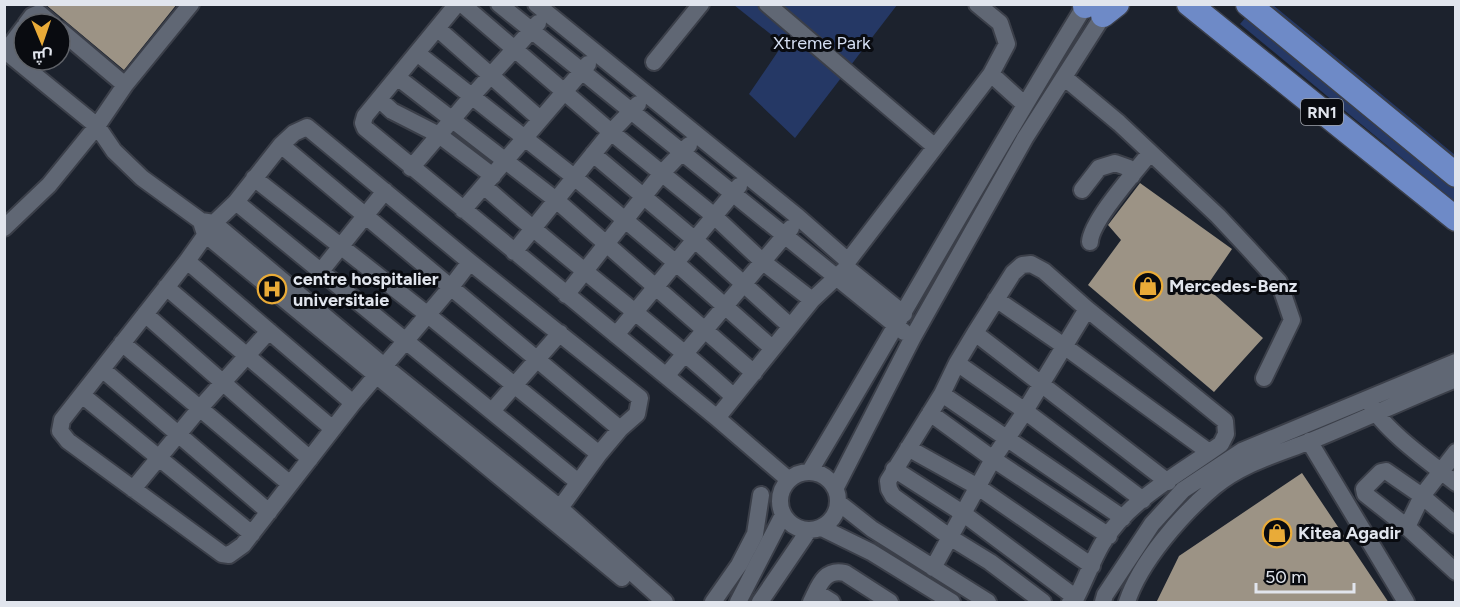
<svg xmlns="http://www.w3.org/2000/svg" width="1460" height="607" viewBox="0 0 1460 607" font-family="Figtree,Cairo,sans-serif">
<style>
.green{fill:#253865}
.building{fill:#9c9385}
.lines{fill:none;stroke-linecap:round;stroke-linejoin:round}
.minor-casing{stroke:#3b3f49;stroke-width:20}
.highway-casing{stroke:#3b3f49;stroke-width:27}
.minor{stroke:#606774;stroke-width:16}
.highway{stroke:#6e8ac7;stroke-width:24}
.labels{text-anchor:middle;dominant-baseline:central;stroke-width:6;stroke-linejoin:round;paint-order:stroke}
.shield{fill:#090b10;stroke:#a0a4ab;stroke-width:1.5}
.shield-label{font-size:16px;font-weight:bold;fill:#e1e5ed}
.park-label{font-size:18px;fill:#d4def2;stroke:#090b10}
.poi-label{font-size:18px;font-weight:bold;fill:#e1e5ed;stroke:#090b10;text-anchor:start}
</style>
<rect width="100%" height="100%" fill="#1c222d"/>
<path class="green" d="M 734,5 L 897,4 L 897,5 L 795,138 L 749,94 L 783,44 Z
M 1266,5 L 1273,5 L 1455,155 L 1455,161 Z
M 1247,16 L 1455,187 L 1455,202 L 1240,24 Z"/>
<path class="building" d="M 45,4 L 177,4 L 124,70 Z
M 1140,183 L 1232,249 L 1206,287 L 1263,338 L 1214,392 L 1088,285 L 1121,240 L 1108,225 Z
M 1302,473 L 1389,603 L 1156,603 L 1179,556 Z"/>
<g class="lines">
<g class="minor-casing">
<path id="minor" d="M 191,4 L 125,85 L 97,126 L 114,151 L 142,178 L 201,221 L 214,223 L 384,366 L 560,508 L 665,602
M 457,4 L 365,116 L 363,123 L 365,128 L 717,418 L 789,480
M 462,4 L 611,132 L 713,215 L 762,261 L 812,300
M 499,4 L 904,332
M 536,4 L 798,217 L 848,261
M 767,4 L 934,146
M 977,4 L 1000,23 L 1007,44 L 991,74
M 26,24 L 32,16 L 39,13 L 52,24
M 438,29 L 540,119
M 60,30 L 125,85
M 4,50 L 97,126 L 49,185 L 4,228
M 6,51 L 24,27
M 417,53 L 574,177 L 675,262 L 772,348
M 654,62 L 701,4
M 397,77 L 556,200 L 754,373
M 1065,78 L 1119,123 L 1218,216 L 1248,248 L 1279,282 L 1292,320 L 1264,378
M 380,100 L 392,111 L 439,135 L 493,176
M 281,145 L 620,429
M 593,154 L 694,239 L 790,326
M 411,168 L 473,95 L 538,23
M 254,178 L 428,315 L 599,454
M 484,186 C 565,259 654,323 734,397
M 1082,190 L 1099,168 L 1115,163 L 1129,168 L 1132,176
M 236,202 L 578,482
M 463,210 L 588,64
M 202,225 L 205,234 L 622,578
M 1090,242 C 1091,221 1135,172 1150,153
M 514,252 L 611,132 L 638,104
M 187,261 L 353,403
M 470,262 L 451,287 L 353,403 L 243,545 L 229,555 L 222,554 L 68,441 L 60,431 L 62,420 L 187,261 L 214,223 L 236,202 L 281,145 L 294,133 L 307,127 L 470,262 L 640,398 L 637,414 L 620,429 L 599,454 L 560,508
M 321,271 L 385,191
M 166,287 L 333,429
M 566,295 L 662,173 L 689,145
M 996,299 L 1064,346 L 1209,452
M 145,314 L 310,459
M 904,314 L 846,267 L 848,261 L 991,74 L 1024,104
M 975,333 L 1168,482
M 616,335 L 739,186
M 122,343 L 290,484
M 957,363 L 1025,411 L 1143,500
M 102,369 L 269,512
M 666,376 L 791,228
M 942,394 L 1123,518
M 82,395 L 252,534
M 1371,405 C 1384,430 1432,464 1456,483
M 492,411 L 560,333
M 930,413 L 993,459 L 1109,536
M 717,418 L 812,300 L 843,271
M 1309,441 L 1406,602
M 908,448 L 978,487 L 1092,566
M 894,469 L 964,514 L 1076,598
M 810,471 C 903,316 991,158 1086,4
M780 501a29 29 0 1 1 58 0a29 29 0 1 1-58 0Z
M 836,487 L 913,337 L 1025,138 L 1108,8
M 133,489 L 200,408 L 269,331
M 839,503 L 872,529 L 988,602
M 1456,525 L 1422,496 L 1386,471 L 1381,472 L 1364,489 L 1365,494 L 1407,527 L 1456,572
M 1407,527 L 1422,496 L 1456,452
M 822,528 L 871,552 L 952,602
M 933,568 L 993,459 L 1020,419 L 1087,309
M 816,592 L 832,602
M 713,602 L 739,565 L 755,534 L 761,495
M 738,602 L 783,515
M 760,602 L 809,530
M 811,602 C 819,586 824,568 845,573 L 890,602
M 1043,602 L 990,562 L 951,538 L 893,496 L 889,489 L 888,481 L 942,394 L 957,363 L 975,333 L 1013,273 L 1022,265 L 1031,264 L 1044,271 L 1087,309 L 1225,421 L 1226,434 L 1221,444 C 1181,473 1128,500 1102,544 C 1092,561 1085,581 1076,598 L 1070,602
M 1103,602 L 1105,595 L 1152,524 L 1183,490 L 1242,451 L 1456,362
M 1127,602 C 1140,562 1182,514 1214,487 C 1241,464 1277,454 1308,442 C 1358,422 1406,399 1456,379"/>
</g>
<g class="highway-casing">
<path id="highway" d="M 1085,4 L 1085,6
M 1189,4 L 1456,219
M 1248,4 L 1456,175
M 1103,15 L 1117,4"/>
</g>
<use href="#minor" class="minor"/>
<use href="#highway" class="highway"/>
</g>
<defs>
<g id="shop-ring" transform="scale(1.5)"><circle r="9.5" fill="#090b10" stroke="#e9ab38" stroke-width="1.5"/><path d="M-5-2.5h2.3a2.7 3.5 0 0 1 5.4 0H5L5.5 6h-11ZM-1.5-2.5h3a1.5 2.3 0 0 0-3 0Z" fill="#e9ab38"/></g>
<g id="hospital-ring" transform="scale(1.5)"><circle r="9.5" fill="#090b10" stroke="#e9ab38" stroke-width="1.5"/><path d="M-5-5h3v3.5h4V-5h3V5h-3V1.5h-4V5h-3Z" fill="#e9ab38"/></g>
</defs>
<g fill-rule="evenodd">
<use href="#shop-ring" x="1148" y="286"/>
<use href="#hospital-ring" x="272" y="289"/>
<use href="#shop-ring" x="1277" y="533"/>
</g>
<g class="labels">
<rect class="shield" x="1301" y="99" width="42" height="26" rx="4.5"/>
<g class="shield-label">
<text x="1322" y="112">RN1</text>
</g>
<g class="park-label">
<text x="822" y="43">Xtreme Park</text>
</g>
<g class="poi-label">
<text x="293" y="279">centre hospitalier<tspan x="293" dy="21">universitaie</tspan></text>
<text x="1169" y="286">Mercedes-Benz</text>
<text x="1298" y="533">Kitea Agadir</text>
</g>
</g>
<rect width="1460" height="607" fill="none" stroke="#e1e5ed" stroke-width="12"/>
<g transform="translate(42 42) rotate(178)"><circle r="28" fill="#090b10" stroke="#5f6268" stroke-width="1.5"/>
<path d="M0-4.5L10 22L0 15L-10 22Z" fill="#e9ab38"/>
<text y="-9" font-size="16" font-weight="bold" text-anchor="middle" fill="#e1e5ed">ش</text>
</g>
<path d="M1256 583v9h98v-9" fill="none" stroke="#e1e5ed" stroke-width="3"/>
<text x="1265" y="583" font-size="18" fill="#e1e5ed" stroke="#090b10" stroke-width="4.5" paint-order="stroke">50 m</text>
</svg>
